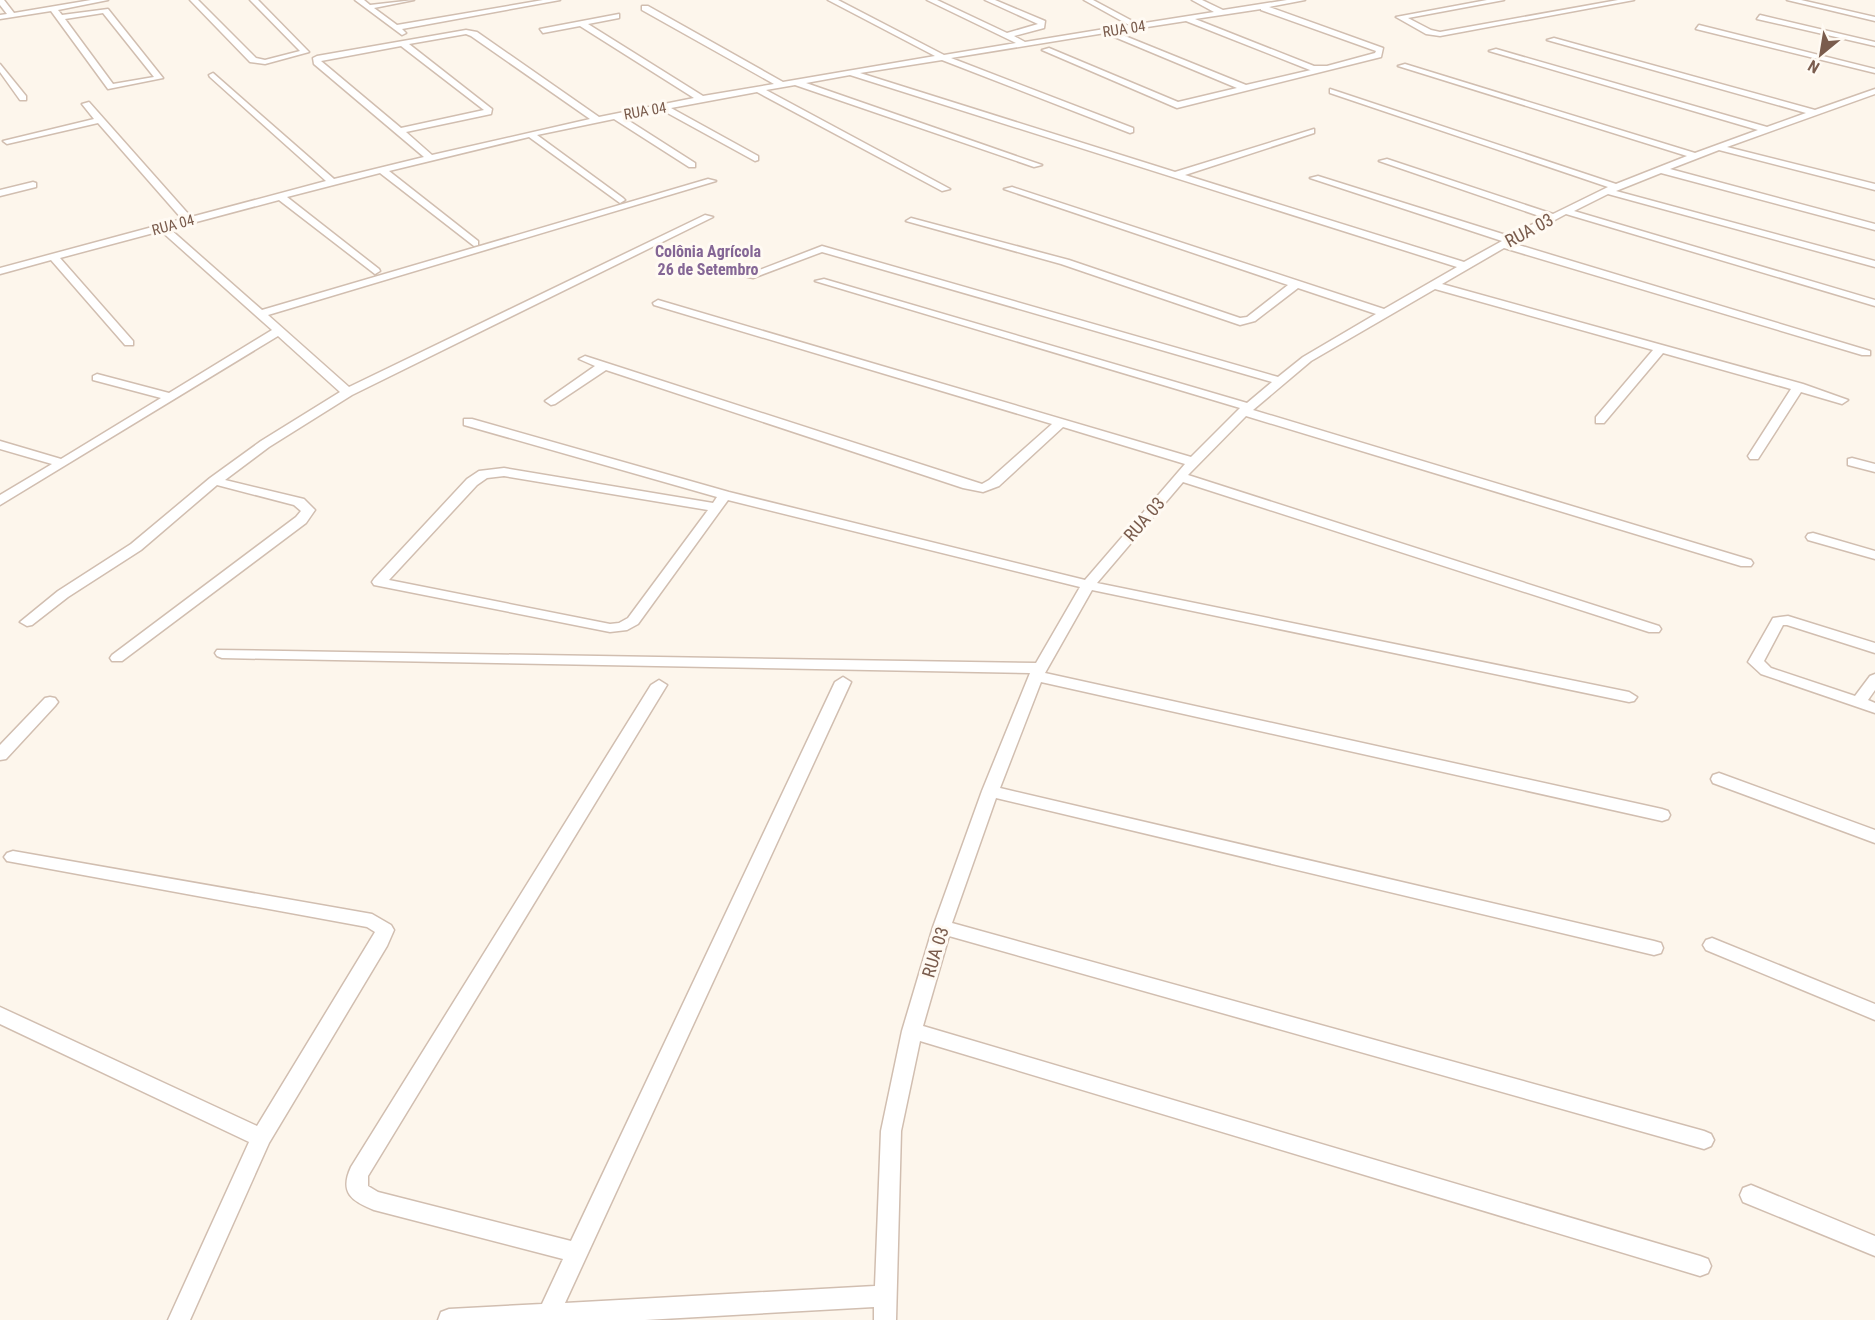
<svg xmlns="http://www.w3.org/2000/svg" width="1875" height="1320" viewBox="0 0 1875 1320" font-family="'Roboto Condensed',sans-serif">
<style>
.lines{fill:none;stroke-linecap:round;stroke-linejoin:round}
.minor-casing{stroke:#d1beb0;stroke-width:3}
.minor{fill:#fff;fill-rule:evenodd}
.labels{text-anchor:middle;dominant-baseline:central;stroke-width:6;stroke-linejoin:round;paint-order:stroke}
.far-street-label{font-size:15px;fill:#7a5c4d;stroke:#fffaf3}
.far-neighbourhood-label{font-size:16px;font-weight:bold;fill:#846695;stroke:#fffaf3}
.street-label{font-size:18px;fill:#7a5c4d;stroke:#fffaf3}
</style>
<rect width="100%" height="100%" fill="#fdf6ec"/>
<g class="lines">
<g class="minor-casing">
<path id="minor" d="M 0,0 L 4,0 L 14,13 L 91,0 L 108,0 L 58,10 L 62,15 L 108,9 L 163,78 L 108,89 L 51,11 L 0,19 L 0,15 L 7,14 L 0,5 ZM 103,13 L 154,77 L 113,84 L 65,19 Z
M 190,0 L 198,0 L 256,58 L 265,60 L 300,51 L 250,0 L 258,0 L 309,52 L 265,64 L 250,62 Z
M 355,0 L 364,0 L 370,5 L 414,0 L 374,8 L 397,25 L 543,0 L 560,0 L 402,29 L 406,33 L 402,35 Z
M 828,0 L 838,0 L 944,55 L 1016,43 L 927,0 L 937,0 L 1007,33 L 1038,24 L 985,0 L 995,0 L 1045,21 L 1044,28 L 1014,36 L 1025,42 L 1129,25 L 1084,0 L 1093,0 L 1138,24 L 1214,12 L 1192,0 L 1202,0 L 1223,10 L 1287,0 L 1305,0 L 1269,7 L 1383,48 L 1381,57 L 1177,108 L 1042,50 L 1049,48 L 1178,102 L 1237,88 L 1105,33 L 951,58 L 1133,128 L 1133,132 L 1130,133 L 942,60 L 860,73 L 1175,172 L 1314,129 L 1314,133 L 1185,175 L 1464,262 L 1502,241 L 1310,178 L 1318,176 L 1509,236 L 1545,218 L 1379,161 L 1387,159 L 1553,214 L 1608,187 L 1330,93 L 1330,89 L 1616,184 L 1687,156 L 1398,66 L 1405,64 L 1695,153 L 1758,130 L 1489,51 L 1496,49 L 1767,127 L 1806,113 L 1547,40 L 1554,38 L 1815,110 L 1875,89 L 1875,94 L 1727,147 L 1875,184 L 1875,190 L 1719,150 L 1670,169 L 1875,224 L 1875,230 L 1661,173 L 1616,191 L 1875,261 L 1875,267 L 1608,194 L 1574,211 L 1875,300 L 1875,306 L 1566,214 L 1512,243 L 1870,351 L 1870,355 L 1862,355 L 1504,248 L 1442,284 L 1803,384 L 1848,400 L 1842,404 L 1801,392 L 1758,459 L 1750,459 L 1748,456 L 1791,389 L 1663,353 L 1604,423 L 1596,423 L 1596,417 L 1653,350 L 1435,289 L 1311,361 L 1253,410 L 1751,560 L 1753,563 L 1751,566 L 1741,566 L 1246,416 L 1188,475 L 1659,626 L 1661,629 L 1659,632 L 1649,632 L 1183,482 L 1097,583 L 1629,692 L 1637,697 L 1634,701 L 1629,702 L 1092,590 L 1045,673 L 1662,809 L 1668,811 L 1670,815 L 1668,819 L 1662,821 L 1041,682 L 1000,788 L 1654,941 L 1661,943 L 1663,948 L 1661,953 L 1654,955 L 996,798 L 952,923 L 1704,1131 L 1711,1134 L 1714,1140 L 1711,1146 L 1704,1149 L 949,936 L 923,1026 L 1700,1256 L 1708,1259 L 1711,1266 L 1708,1273 L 1700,1276 L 920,1041 L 901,1131 L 896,1320 L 874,1320 L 874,1307 L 645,1320 L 438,1320 L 441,1312 L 449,1309 L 542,1304 L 563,1259 L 374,1210 C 352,1201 339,1193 351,1167 L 651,685 L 659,680 L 667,685 L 368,1176 L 368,1186 L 378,1192 L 571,1241 L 835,682 L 843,677 L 851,682 L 565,1303 L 875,1286 L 881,1131 L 902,1031 L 933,927 L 982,791 L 1030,673 L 222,658 L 217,656 L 215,653 L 217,650 L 1036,663 L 1080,587 L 728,500 L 638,624 L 627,630 L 610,632 L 374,585 L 372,582 L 374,579 L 467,479 L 479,471 L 504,468 L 713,503 L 717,497 L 464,425 L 464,419 L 472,419 L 729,492 L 1085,580 L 1185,464 L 1063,427 L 999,486 L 983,492 L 963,488 L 606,370 L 555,404 L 551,405 L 545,401 L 595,366 L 579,359 L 585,356 L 982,484 L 989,480 L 1052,424 L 654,305 L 653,303 L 658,300 L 1191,457 L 1240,408 L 815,281 L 824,279 L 1247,403 L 1272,382 L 822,252 L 753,278 L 744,276 L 822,246 L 1278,377 L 1303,357 L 1376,314 L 1298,288 L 1255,321 L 1240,325 L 1061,264 L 906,221 L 911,218 L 1069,260 L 1240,318 L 1247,317 L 1288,285 L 1004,189 L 1012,187 L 1384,309 L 1457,267 L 850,75 L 806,83 L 1042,165 L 1034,167 L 795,85 L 766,90 L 950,189 L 942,191 L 757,92 L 671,108 L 758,156 L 758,160 L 755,161 L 662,110 L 623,117 L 695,163 L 695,167 L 689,167 L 614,119 L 537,135 L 623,198 L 625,200 L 620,203 L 529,137 L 389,171 L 478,241 L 478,245 L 474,246 L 380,173 L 287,197 L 379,269 L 380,271 L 375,274 L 279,200 L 170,229 L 262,310 L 708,179 L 716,181 L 268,315 L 349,387 L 705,215 L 713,217 L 352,395 L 269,447 L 225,480 L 304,499 L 315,510 L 306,523 L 122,661 L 112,661 L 110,658 L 112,655 L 296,517 L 301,511 L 294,505 L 217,485 L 141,550 L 68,597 L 32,625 L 27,626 L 20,622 L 58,591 L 131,544 L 210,478 L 261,441 L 340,392 L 278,336 L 0,505 L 0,495 L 52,464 L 0,449 L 0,441 L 61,459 L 161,398 L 93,380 L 93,376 L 97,374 L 169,393 L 272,330 L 161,231 L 60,258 L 133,341 L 133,345 L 125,345 L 51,260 L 0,274 L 0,268 L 182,219 L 98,123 L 7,144 L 3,141 L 94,119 L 82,104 L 89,102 L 191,217 L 326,181 L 210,77 L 209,75 L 213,73 L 334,179 L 424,157 L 314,64 L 313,58 L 317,56 L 466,30 L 477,32 L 599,117 L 694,98 L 580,26 L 543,33 L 540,29 L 619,14 L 619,18 L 588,24 L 703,96 L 774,84 L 642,10 L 642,6 L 648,6 L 783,82 L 935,56 ZM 1261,9 L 1261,10 L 1376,51 L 1375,53 L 1327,66 L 1314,66 L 1195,19 ZM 1186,21 L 1310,70 L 1311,70 L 1246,85 L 1115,32 ZM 466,34 L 471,36 L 590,119 L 432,155 L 406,132 L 491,114 L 492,109 L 409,44 ZM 401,46 L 484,110 L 401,128 L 321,61 ZM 504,476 L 708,510 L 628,618 L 619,623 L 610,624 L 389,580 L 477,485 L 487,478 Z
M 1487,0 L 1504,0 L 1408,18 L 1431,30 L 1440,32 L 1618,0 L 1634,0 L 1440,36 L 1426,34 L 1396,17 Z
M 1787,0 L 1801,0 L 1875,17 L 1875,21 Z
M 1760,15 L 1875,42 L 1875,46 L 1757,19 Z
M 1699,25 L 1875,69 L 1875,73 L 1696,29 Z
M 0,64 L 26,96 L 26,100 L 20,100 L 0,72 Z
M 33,182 L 36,183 L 36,187 L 0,196 L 0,190 Z
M 1852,458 L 1875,464 L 1875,472 L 1848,465 L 1848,459 Z
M 1813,533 L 1875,551 L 1875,559 L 1808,540 L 1806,537 L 1808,534 Z
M 1788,616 L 1875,643 L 1875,653 L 1787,625 L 1783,625 L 1764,661 L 1771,668 L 1855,696 L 1870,676 L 1875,674 L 1875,690 L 1868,700 L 1875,703 L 1875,713 L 1761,674 L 1748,662 L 1773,618 Z
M 50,697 L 55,698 L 58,702 L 55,706 L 6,759 L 0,760 L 0,745 L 45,698 Z
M 1719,773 L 1875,830 L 1875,843 L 1713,783 L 1711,779 L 1713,775 Z
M 13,851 L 372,914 L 391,925 L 394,930 L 387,946 L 269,1143 L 190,1320 L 168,1320 L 249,1142 L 0,1024 L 0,1007 L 257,1126 L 375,932 L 367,927 L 7,861 L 4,857 L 7,853 Z
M 1712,938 L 1875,1004 L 1875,1020 L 1706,950 L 1703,945 L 1706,940 Z
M 1751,1185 L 1875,1236 L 1875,1256 L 1743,1202 L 1740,1195 L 1743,1188 Z"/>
</g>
<use href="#minor" class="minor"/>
</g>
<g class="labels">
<g class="far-street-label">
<text transform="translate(1124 29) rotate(-9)">RUA 04</text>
<text transform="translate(645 111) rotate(-10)">RUA 04</text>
<text transform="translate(173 225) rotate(-15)">RUA 04</text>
</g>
<g class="far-neighbourhood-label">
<text x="708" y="251">Colônia Agrícola<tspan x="708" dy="18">26 de Setembro</tspan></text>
</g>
<g class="street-label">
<text transform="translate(1529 230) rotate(-28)">RUA 03</text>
<text transform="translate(1144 519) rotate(-49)">RUA 03</text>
<text transform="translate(935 952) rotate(-73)">RUA 03</text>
</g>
</g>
<g transform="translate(1821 54) rotate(210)" stroke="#fffaf3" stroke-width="4.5" paint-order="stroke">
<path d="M0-4.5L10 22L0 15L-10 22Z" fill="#7a5c4d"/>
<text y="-9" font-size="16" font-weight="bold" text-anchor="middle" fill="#7a5c4d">N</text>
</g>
</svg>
